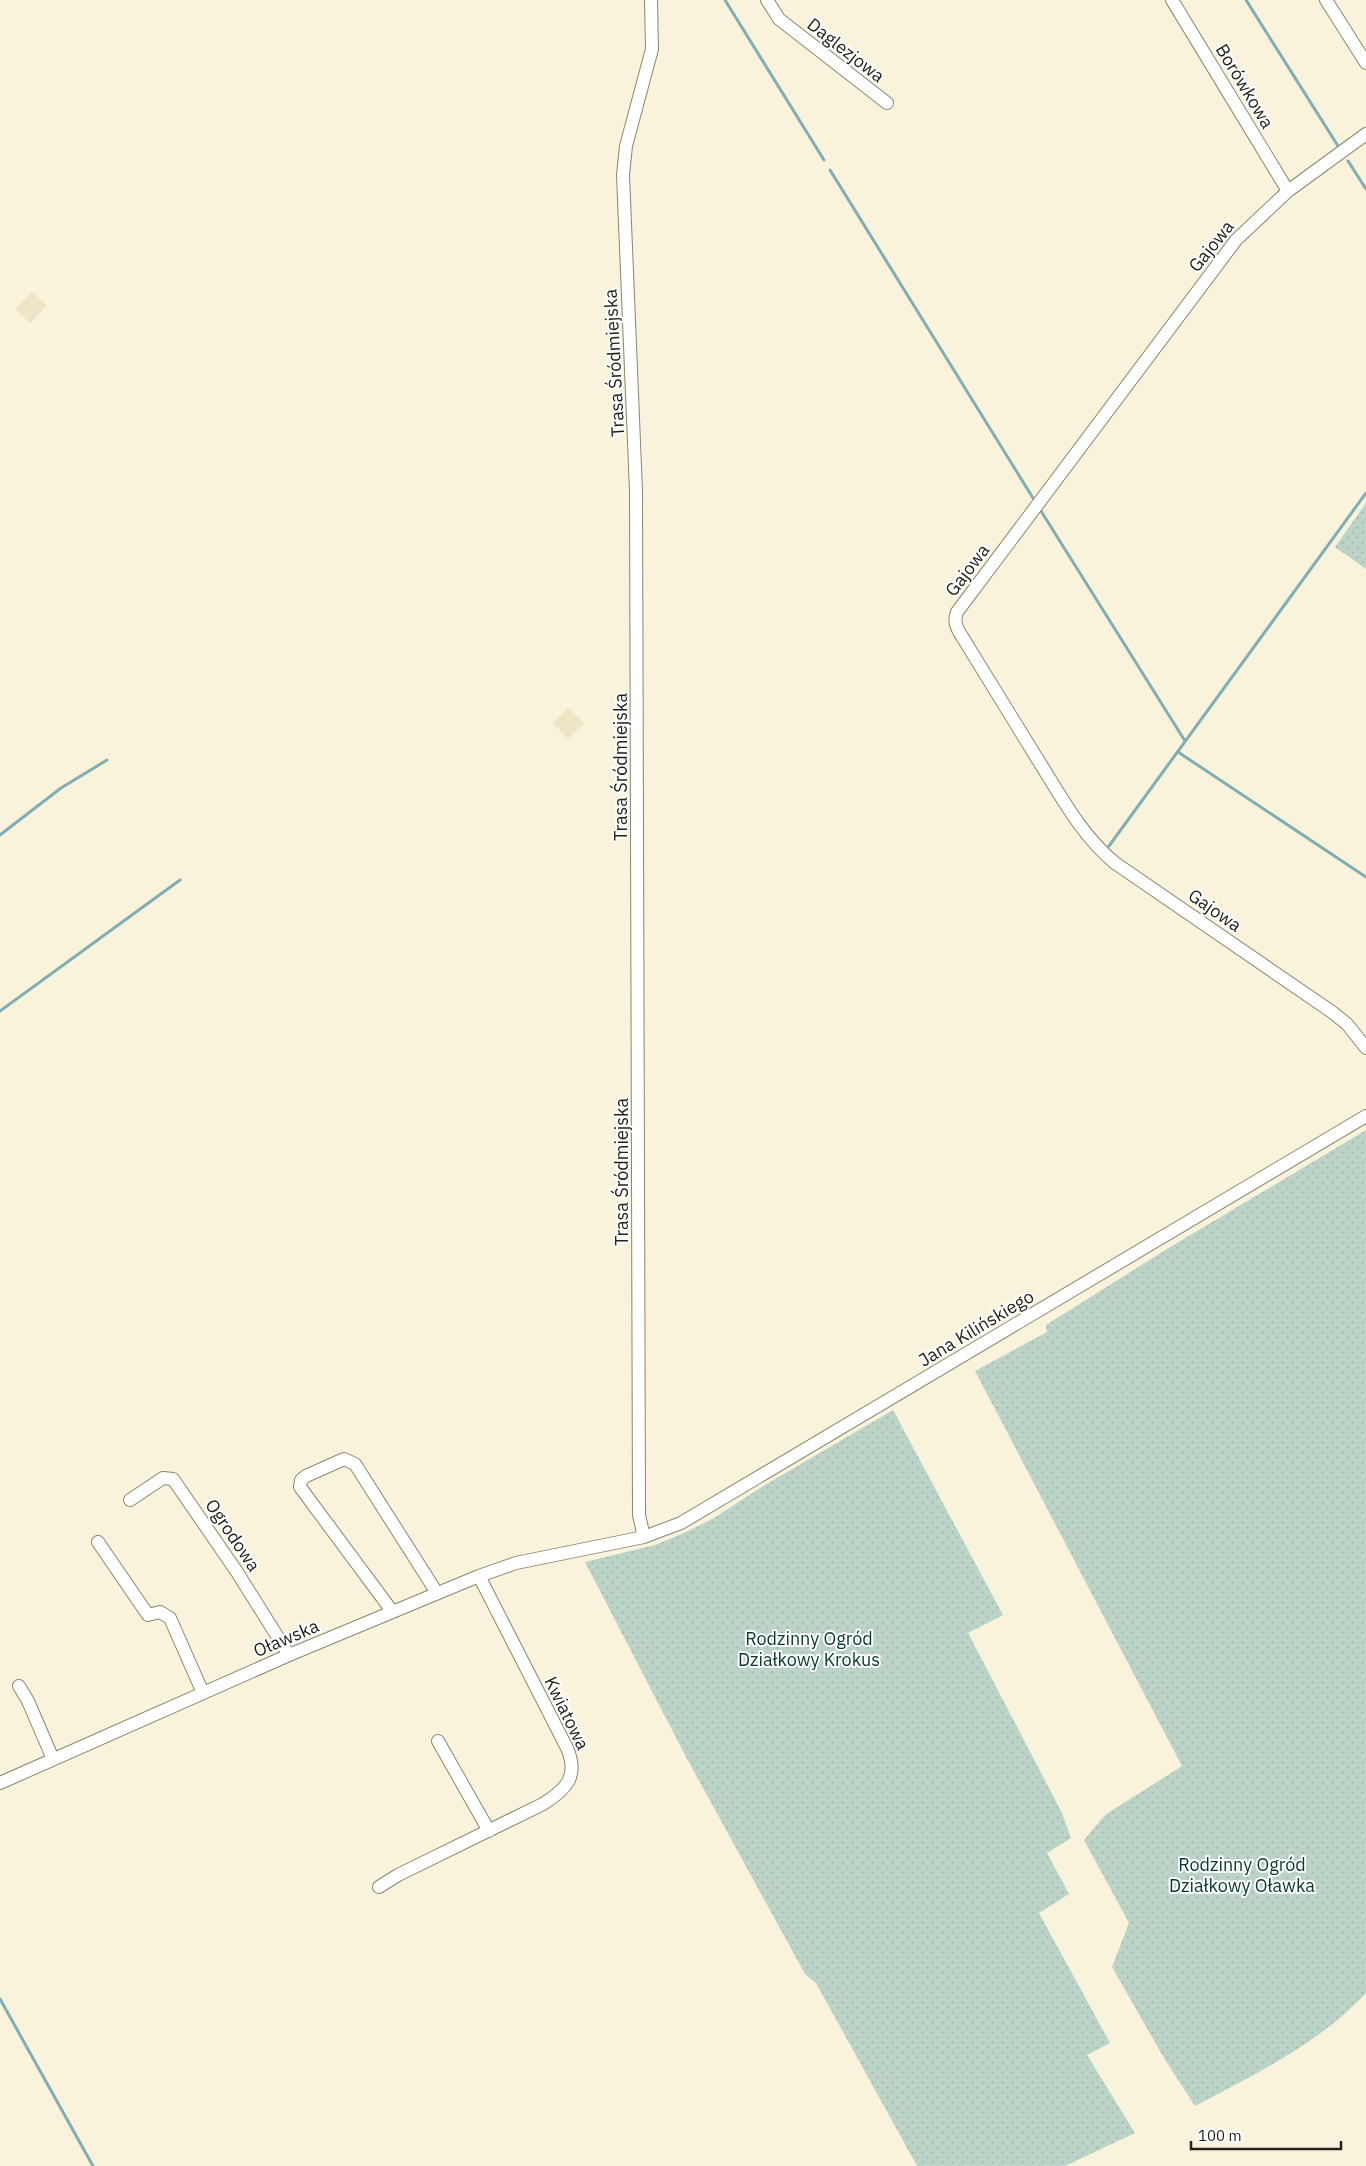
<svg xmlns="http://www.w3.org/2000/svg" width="1366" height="2166" viewBox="0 0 1366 2166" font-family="'IBM Plex Sans',sans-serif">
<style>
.built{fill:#ede6c6}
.garden{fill:url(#garden-dots)}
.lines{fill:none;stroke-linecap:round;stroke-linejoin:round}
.stream{stroke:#81aeb5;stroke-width:3}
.minor-casing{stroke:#8b8670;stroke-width:14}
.minor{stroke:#fff;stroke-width:12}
.labels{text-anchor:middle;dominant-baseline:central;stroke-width:4;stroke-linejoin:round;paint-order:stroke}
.street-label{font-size:18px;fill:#232119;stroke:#fff}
.park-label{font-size:18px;fill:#053a28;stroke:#fff}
</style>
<defs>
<pattern id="garden-dots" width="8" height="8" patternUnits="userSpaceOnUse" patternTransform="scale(1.25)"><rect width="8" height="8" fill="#bcd4c8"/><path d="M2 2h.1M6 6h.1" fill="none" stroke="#a1b6ab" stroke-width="1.8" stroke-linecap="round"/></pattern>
</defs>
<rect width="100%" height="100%" fill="#f8f3da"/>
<path class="built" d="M 32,292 L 47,306 L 30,323 L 15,309 Z
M 568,708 L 584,723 L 568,739 L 553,723 Z"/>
<path class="garden" d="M 1366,503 L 1366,569 L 1335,547 Z
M 1366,1130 L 1366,1993 C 1320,2043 1254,2075 1195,2106 L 1164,2058 L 1112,1967 L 1129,1923 L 1084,1840 L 1105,1815 L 1182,1766 L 975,1371 L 1047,1332 L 1046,1325 L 1167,1249 Z
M 893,1410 L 1003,1615 L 968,1633 L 1062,1813 L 1071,1838 L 1047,1853 L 1069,1894 L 1039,1913 L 1110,2043 L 1087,2055 L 1135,2133 L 1065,2166 L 917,2166 L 816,1983 L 805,1974 L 685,1755 L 585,1562 L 655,1545 L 684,1533 L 714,1518 L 760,1488 Z"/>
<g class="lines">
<path class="stream" d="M 725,0 L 824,160
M 1246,0 L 1338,146
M 1348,161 L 1366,189
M 830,170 L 1033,498
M 1041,511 L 1185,741
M 1178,752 L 1366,877
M 0,835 L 61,788 L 107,760
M 1109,846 L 1366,493
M 0,1011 L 180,880
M 0,1999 L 93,2166"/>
<g class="minor-casing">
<path id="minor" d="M 767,0 L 779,19 L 887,103
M 1172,0 L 1288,191
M 1326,0 L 1366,63
M 1366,134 L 1288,191 L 1236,240 L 957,612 C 952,624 960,633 966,643 C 990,682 1014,721 1038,760 C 1061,796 1081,835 1115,863 L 1332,1012 L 1347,1024 L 1366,1048
M 130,1500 L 163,1478 L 173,1479 L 237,1572 L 289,1655
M 644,1537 L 639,1515 L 636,491 L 623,175 L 626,146 L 652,49 L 651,0
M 98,1542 L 148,1615 L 160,1612 L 170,1618 L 203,1693
M 392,1611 L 300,1487 L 301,1480 L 306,1476 L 344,1459 L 355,1464 L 437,1593
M 19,1686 L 28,1701 L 53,1759
M 438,1741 L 489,1831
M 0,1783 L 289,1655 L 479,1576 L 516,1563 L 644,1537 L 681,1523 L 1366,1116
M 379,1887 L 398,1875 L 543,1804 C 567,1789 579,1776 567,1748 L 479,1576"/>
</g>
<use href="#minor" class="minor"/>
</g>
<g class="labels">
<g class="street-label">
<text transform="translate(846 50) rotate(38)">Daglezjowa</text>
<text transform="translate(1245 86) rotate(59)">Borówkowa</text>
<text transform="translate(1211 246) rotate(-51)">Gajowa</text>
<text transform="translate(614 363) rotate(-93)">Trasa Śródmiejska</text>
<text transform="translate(967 570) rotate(-53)">Gajowa</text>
<text transform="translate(620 767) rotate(-90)">Trasa Śródmiejska</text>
<text transform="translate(1215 910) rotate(35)">Gajowa</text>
<text transform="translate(621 1172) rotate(-90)">Trasa Śródmiejska</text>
<text transform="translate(976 1328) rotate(-31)">Jana Kilińskiego</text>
<text transform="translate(233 1535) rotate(56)">Ogrodowa</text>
<text transform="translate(286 1638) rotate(-23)">Oławska</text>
<text transform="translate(567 1713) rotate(64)">Kwiatowa</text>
</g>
<g class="park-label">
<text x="809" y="1638">Rodzinny Ogród<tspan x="809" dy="21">Działkowy Krokus</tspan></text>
<text x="1242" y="1864">Rodzinny Ogród<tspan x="1242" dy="21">Działkowy Oławka</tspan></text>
</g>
</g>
<path d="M1191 2141v8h150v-8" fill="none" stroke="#232119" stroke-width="2.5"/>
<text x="1198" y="2141" font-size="15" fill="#232119" stroke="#ffffff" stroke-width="4" paint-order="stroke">100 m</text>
</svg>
